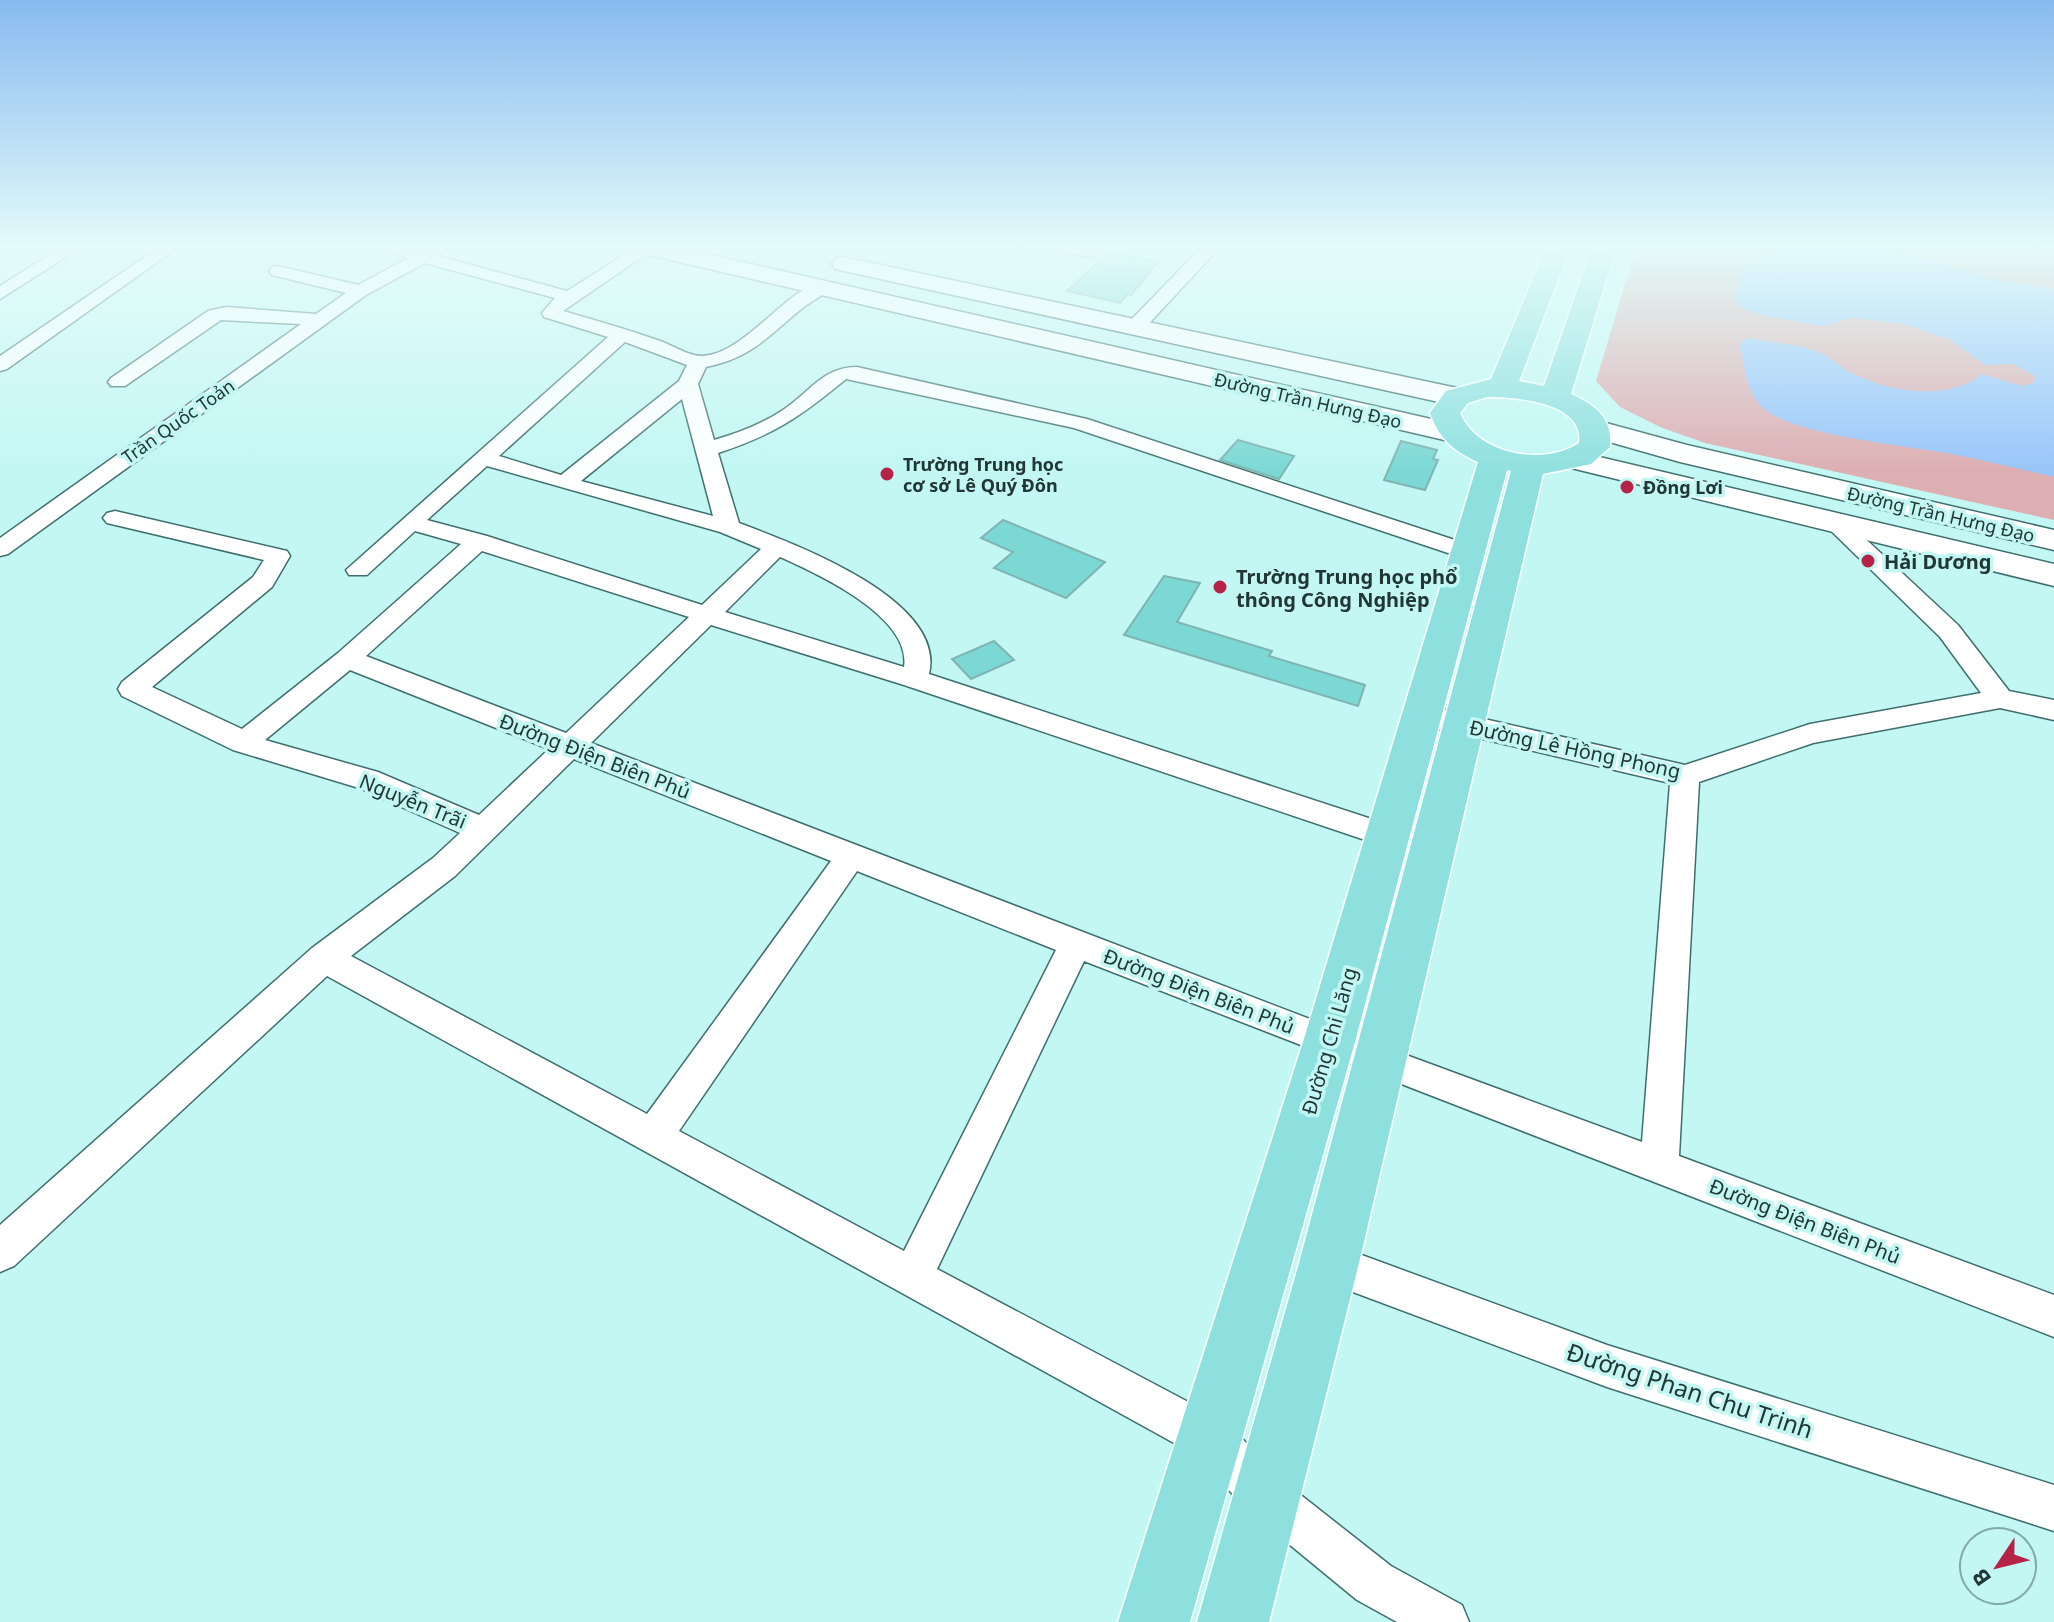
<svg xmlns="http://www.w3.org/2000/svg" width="2054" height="1622" viewBox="0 0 2054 1622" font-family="'Noto Sans',sans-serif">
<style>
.green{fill:#ddaeb2}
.water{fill:#98c4f9}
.building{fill:#7bd8d5;stroke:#80b3b1;stroke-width:2}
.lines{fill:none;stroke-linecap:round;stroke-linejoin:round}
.street-casing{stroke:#3e6f6e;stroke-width:3}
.secondary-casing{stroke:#3e6f6e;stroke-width:3}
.primary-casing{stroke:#fff;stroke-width:3}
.street{fill:#fff;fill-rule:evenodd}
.secondary{fill:#fff;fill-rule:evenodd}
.primary{fill:#8ee0df;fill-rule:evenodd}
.poi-dot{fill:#b52447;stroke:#c2f7f4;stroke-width:3}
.labels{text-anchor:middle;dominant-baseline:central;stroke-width:7;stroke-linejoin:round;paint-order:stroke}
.far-street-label{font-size:18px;fill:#213635;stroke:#c2f7f4}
.far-poi-label{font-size:18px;font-weight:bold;fill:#213635;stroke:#c2f7f4;text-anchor:start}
.poi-label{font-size:20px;font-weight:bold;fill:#213635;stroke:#c2f7f4;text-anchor:start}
.street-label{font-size:20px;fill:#213635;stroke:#c2f7f4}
.near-street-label{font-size:24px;fill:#213635;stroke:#c2f7f4}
</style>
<rect width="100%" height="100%" fill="#c2f7f4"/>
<path class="green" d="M 1636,248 L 2054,248 L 2054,520 L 1705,443 L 1660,427 L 1620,407 L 1596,381 Z"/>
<path class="water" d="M 1779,248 L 1889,248 L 1992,279 L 2054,289 L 2054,477 C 2020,469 1986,461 1952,454 C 1909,446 1790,435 1762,407 C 1746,392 1744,364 1739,344 L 1748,338 C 1770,343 1800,344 1821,353 C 1832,358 1841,368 1852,373 C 1888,392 1949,402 1982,374 L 2022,386 L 2034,382 L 2036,377 L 2013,364 L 1985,365 L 1949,339 L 1905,324 L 1852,318 L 1823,326 L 1764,316 L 1739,307 L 1734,297 L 1744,262 Z"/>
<path class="building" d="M 1110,252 L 1158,262 L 1131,295 L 1128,294 L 1120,303 L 1067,291 Z
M 1238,440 L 1294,456 L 1279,479 L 1220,460 Z
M 1401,441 L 1437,450 L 1433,459 L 1438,460 L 1425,490 L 1384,480 Z
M 1003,520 L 1105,562 L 1066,598 L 994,568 L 1013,552 L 981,538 Z
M 1164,576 L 1200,583 L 1177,622 L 1272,651 L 1269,656 L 1365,685 L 1358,706 L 1124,635 Z
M 994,641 L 1014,660 L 971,679 L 952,659 Z"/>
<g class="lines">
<g class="street-casing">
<path id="street" d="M 60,248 L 80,248 L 0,299 L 0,286 Z
M 158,248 L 177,248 L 7,369 L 0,371 L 0,356 Z
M 381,248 L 421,251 L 427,248 L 448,248 L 438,256 L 567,291 L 635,248 L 655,248 L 563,311 C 594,320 626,329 657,340 C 671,344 689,357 703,356 C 749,353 795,276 827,284 L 830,288 C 822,297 809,302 800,310 C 766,338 751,358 706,367 L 698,384 L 714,440 C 739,433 762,424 783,410 C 810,392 823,367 857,367 L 1087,419 L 1476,547 L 1480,552 L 1476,557 L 1460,557 L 1074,428 L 846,379 C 801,416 774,435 718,453 L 739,523 C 792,543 947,599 929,674 L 1399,828 L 1403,836 L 1399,844 L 1388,848 L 1377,844 L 904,685 L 711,625 L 591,743 L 1341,1031 L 1642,1142 L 1670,783 L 1423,725 L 1413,722 L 1409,715 L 1413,708 L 1423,705 L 1685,765 L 1810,724 L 1981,693 L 1940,637 L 1822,522 L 1826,517 L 1842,517 L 1958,625 L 2009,691 L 2054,700 L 2054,720 L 2000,708 L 1813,743 L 1699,782 L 1679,1156 L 2054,1295 L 2054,1337 L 1084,961 L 937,1269 L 1226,1422 L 1283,1481 L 1391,1566 L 1462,1605 L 1469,1622 L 1397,1622 L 1357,1600 L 1251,1513 L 1194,1454 L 327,976 L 14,1266 L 0,1272 L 0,1225 L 312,948 L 433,858 L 460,833 L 359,788 L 233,750 L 122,696 L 118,689 L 122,682 L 253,577 L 264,560 L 107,523 L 103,518 L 107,513 L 115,511 L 287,551 L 290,556 L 272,587 L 152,687 L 242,729 L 338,653 L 461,544 L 415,531 L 367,575 L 349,575 L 346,570 L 608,337 L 544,317 L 542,313 L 555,298 L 425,263 L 366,295 L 8,554 L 0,556 L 0,538 L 301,324 L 221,320 L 125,386 L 111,386 L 108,382 L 111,378 L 208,311 L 226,307 L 316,314 L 346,293 L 272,275 L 269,271 L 272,267 L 278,266 L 358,285 L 408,258 ZM 625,342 L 687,365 L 679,381 L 561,475 L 499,456 ZM 682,399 L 713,516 L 581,481 ZM 487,466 L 720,532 L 761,549 L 702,605 L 487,536 L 427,520 ZM 482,551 L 689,617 L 566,733 L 366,656 ZM 780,557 C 818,574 912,617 904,667 L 725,612 ZM 350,670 L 549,749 L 479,815 L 378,772 L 265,740 ZM 574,759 L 831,861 L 647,1114 L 351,956 L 455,876 ZM 857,871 L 1056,950 L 904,1251 L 679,1131 Z
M 1059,248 L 1096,248 L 1100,252 L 1091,257 L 1061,252 Z
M 1201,248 L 1219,248 L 1142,331 L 1128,331 L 1126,327 L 1128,323 Z
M 1329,1243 L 1607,1345 L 2054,1485 L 2054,1531 L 1607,1387 L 1329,1283 L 1315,1277 L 1309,1263 L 1315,1249 Z"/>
</g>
<g class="secondary-casing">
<path id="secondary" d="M 637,248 L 681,248 L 1453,424 L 1464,427 L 1468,433 L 1464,439 L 1453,442 L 649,255 L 641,253 Z
M 844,257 L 1457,388 L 1467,391 L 1471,397 L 1467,403 L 1457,406 L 835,269 L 832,264 L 835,259 Z
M 1595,420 L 1687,445 L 2054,530 L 2054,550 L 1680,462 L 1585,435 L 1580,429 L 1585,423 Z
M 1574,451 L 2054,564 L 2054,586 L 1563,466 L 1559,460 L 1563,454 Z"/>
</g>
<g class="primary-casing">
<path id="primary" d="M 1546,248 L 1570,248 L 1519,381 L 1544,386 L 1592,248 L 1616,248 L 1571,394 C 1596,405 1613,419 1610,447 L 1591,464 L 1543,474 L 1359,1263 L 1269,1622 L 1197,1622 L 1299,1263 L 1511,471 L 1507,470 L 1355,1042 L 1190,1622 L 1118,1622 L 1303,1042 L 1478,462 C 1453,451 1439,438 1430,413 L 1446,391 L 1491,379 ZM 1487,397 C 1516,397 1585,402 1579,443 C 1543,467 1477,454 1460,413 L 1468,403 Z"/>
</g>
<use href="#street" class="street"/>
<use href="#secondary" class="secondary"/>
<use href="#primary" class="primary"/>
</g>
<linearGradient id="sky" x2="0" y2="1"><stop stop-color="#88baef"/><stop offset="0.52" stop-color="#e4fbfa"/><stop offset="1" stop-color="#e4fbfa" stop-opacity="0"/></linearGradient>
<rect width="2054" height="475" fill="url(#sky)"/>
<g class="poi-dot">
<circle cx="887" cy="474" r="8"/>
<circle cx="1627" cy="487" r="8"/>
<circle cx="1868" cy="561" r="8"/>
<circle cx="1220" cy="587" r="8"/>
</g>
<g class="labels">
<g class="far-street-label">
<text transform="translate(1308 400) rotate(13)">Đường Trần Hưng Đạo</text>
<text transform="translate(178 421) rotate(-35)">Trần Quốc Toản</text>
<text transform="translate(1941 514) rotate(13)">Đường Trần Hưng Đạo</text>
</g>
<g class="far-poi-label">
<text x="903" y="464">Trường Trung học<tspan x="903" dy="21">cơ sở Lê Quý Đôn</tspan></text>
<text x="1643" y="487">Đồng Lơi</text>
</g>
<g class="poi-label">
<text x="1884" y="561">Hải Dương</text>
<text x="1236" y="576">Trường Trung học phổ<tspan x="1236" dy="23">thông Công Nghiệp</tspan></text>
</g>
<g class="street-label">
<text transform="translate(1575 749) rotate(12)">Đường Lê Hồng Phong</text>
<text transform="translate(595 756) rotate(21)">Đường Điện Biên Phủ</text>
<text transform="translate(413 801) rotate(22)">Nguyễn Trãi</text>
<text transform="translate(1199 991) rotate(21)">Đường Điện Biên Phủ</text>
<text transform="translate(1329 1041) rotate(-74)">Đường Chi Lăng</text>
<text transform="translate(1805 1221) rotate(21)">Đường Điện Biên Phủ</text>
</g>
<g class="near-street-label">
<text transform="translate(1690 1390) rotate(18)">Đường Phan Chu Trinh</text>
</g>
</g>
<g transform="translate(1998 1566) rotate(235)"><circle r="38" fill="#c2f7f4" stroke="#82aaa8" stroke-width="2"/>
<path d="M0-6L14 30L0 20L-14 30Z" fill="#b52447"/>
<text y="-12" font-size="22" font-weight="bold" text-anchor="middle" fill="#213635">B</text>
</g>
</svg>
